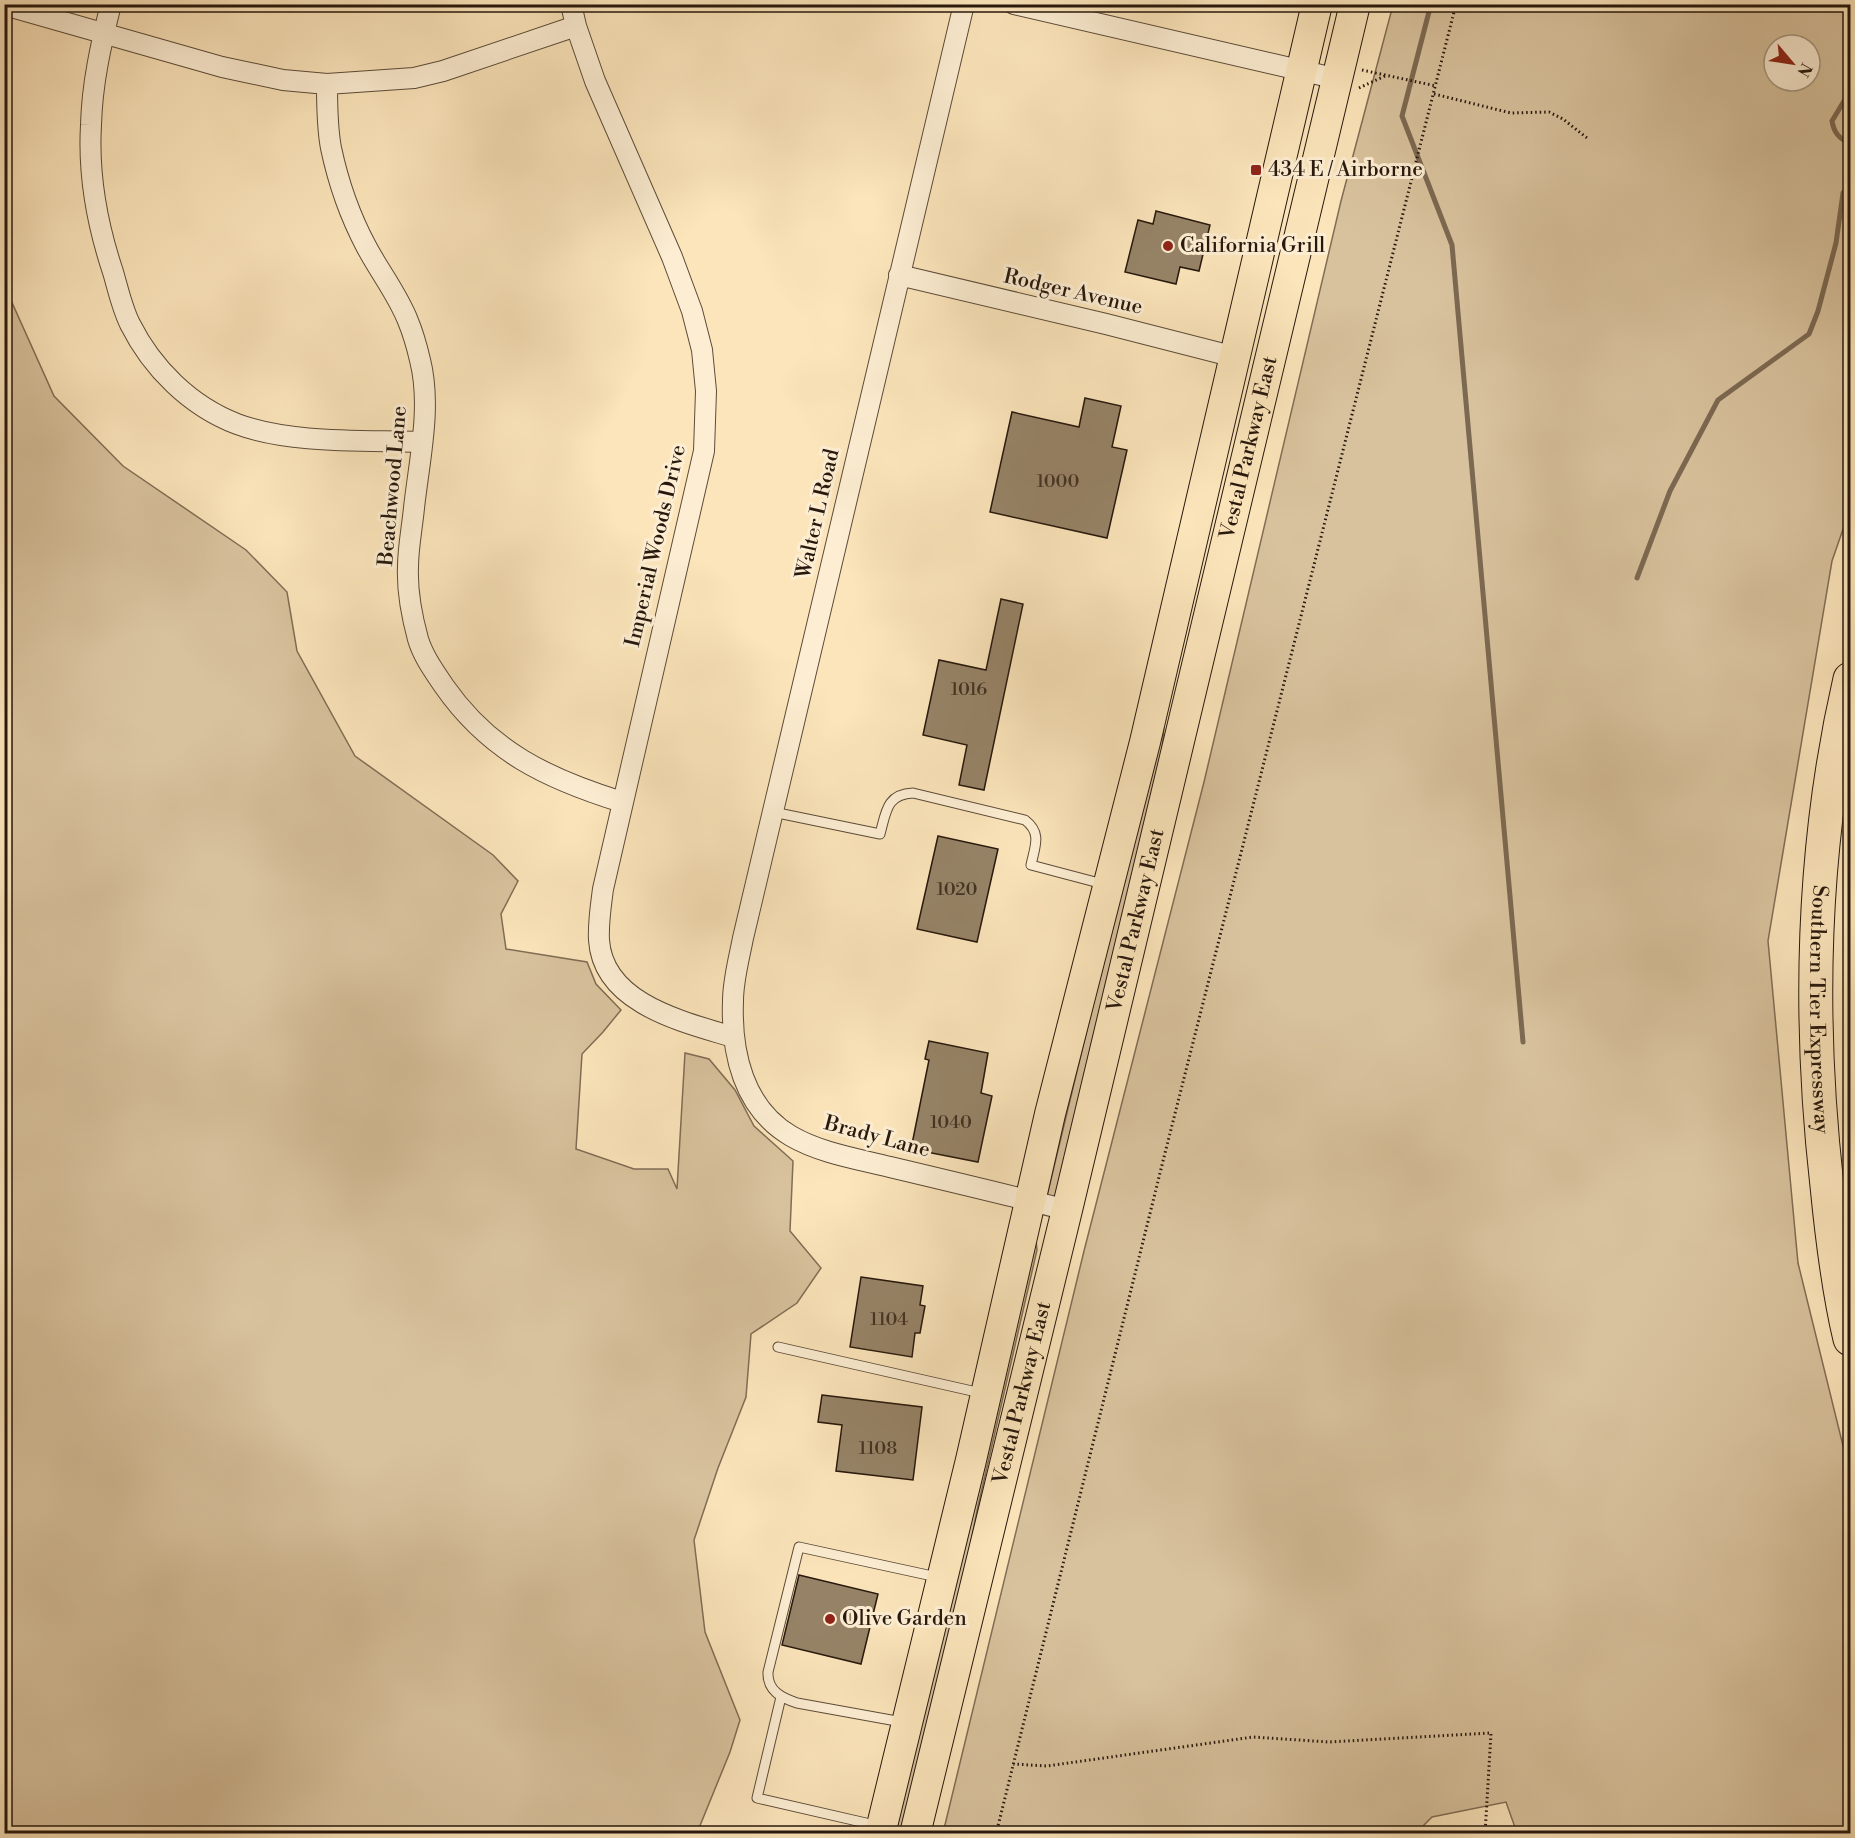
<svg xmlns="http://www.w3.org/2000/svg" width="1855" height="1838" viewBox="0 0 1855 1838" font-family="'Libre Bodoni',serif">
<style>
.green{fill:#d8c29d;stroke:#806d55;stroke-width:1.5;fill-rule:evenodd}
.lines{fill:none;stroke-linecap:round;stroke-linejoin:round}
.stream{stroke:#7c6952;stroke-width:5}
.building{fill:#968367;stroke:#27180d;stroke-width:1.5}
.lane-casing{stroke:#5c4b38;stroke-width:11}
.street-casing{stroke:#5c4b38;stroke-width:22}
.primary-casing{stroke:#27180d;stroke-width:32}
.highway-casing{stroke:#27180d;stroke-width:35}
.path{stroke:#27180d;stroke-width:3;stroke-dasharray:1.5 3;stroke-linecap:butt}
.lane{stroke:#fdeed3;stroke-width:9}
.street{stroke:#fdeed3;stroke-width:20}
.primary{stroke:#fce5bb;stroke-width:30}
.highway{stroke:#fce5bb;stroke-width:33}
.poi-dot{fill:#8f2418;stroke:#fdeed3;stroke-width:2}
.labels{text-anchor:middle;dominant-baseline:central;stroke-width:6;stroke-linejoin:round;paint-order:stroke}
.number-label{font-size:18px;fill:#433324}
.poi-label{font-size:21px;fill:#27180d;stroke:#fdeed3;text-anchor:start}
.street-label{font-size:21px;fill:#27180d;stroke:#fdeed3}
</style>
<rect width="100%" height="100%" fill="#fce5bb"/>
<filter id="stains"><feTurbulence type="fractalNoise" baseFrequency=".00333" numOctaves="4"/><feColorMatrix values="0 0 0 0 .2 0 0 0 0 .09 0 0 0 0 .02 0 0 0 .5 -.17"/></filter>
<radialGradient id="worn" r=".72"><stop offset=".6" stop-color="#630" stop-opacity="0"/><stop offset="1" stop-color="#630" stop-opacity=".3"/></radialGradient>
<path class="green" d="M 1393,5 L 1850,5 L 1850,509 L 1832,561 L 1768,941 L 1798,1263 L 1850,1474 L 1850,1833 L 1517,1833 L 1506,1802 L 1432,1817 L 1416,1833 L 943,1833 L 1084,1251 L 1204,782 L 1341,201 ZM 1774,45 L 1810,45 L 1810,81 L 1774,81 Z
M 5,287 L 54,396 L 123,466 L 246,550 L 287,592 L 297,651 L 355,756 L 493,855 L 518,881 L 501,914 L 506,949 L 587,962 L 596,984 L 621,1010 L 603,1032 L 582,1054 L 576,1149 L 634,1169 L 668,1169 L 677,1189 L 685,1053 L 709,1059 L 735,1090 L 754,1126 L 793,1161 L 790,1231 L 821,1268 L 797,1303 L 751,1334 L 746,1397 L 718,1468 L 694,1540 L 705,1632 L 740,1720 L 730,1752 L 697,1833 L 5,1833 Z
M 1162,718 L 1164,727 L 1159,785 L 1059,1197 L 1047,1196 Z
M 1036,1240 L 1037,1250 L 978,1506 L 965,1572 L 904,1833 L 891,1834 Z"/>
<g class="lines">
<path class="stream" d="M 1431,4 L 1402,116 L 1452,245 L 1523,1042
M 1850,23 L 1847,31 L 1850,48
M 1850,91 L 1832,121 C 1834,133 1839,138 1850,144
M 1637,578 L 1670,491 L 1718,400 L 1809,334 L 1818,311 L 1836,243 L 1843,193 L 1850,185"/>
</g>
<path class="building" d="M 1156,211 L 1210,225 L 1199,271 L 1180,267 L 1176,284 L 1125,272 L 1138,220 L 1153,224 Z
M 1085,398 L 1121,406 L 1112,447 L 1127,450 L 1107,538 L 990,512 L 1012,412 L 1079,427 Z
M 1001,599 L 1023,604 L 984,790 L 959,785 L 967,745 L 923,735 L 939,660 L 986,670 Z
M 938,836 L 998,849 L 977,942 L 917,929 Z
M 929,1041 L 988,1053 L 981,1093 L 992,1096 L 978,1162 L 911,1149 L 929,1060 L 925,1059 Z
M 861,1277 L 923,1286 L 920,1305 L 925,1306 L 920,1333 L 915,1333 L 912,1357 L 850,1347 Z
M 822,1395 L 922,1407 L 913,1480 L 836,1471 L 842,1425 L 818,1422 Z
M 799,1575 L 878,1594 L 861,1664 L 782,1645 Z"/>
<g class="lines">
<g class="lane-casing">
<path id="lane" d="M 773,812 L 880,834 C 886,813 886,794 913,793 L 1025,820 C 1042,833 1035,846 1031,865 L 1103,884
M 778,1347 L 981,1393
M 781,1697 L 757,1798 L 879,1826
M 902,1722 L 797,1703 C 782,1698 767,1691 768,1672 L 799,1547 L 937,1577"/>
</g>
<g class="street-casing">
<path id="street" d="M 111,4 C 101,44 92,84 91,125 C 88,176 97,224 113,272 C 118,289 122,308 130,324 C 152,368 190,406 237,424 C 290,444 365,440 421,442
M 571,4 L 576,26 L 595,81 L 672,257 L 692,311 L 702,350 L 706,391 L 704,451 L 603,889 C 601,905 598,923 599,940 C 603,1004 684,1022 733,1037
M 964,4 L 743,938 C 739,959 733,980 733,1001 C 731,1052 743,1108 791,1136 C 820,1153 858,1159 890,1167 C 949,1181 1008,1195 1067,1210
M 1014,4 L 1338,79
M 4,5 L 222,67 L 283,80 L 327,84 L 414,78 L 443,71 L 576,26
M 327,84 C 327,105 327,127 331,148 C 338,181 350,216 366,246 C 379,271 398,295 408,321 C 413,333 417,347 420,360 C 432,407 419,461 414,508 C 412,528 408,548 408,567 C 407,590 412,617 418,639 C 423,656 434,671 444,686 C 490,752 548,779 622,802
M 899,275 L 1106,324 L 1235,357"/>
</g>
<g class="primary-casing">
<g id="primary">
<path d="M 880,1834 L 971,1460 L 1050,1114 L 1145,742 L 1317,4"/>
<path id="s1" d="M 915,1834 L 1067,1210 L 1355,4"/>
</g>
</g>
<g class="highway-casing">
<g id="highway">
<path id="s2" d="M 1850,679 C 1812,844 1808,1018 1827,1186 C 1832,1237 1838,1289 1850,1339"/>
</g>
</g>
<path class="path" d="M 1362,70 L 1436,86
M 1359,88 L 1385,76
M 1434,94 L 1511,113 L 1549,112 L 1563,119 L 1587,138
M 1013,1764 L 1047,1766 L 1253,1737 L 1329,1742 L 1491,1733 L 1485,1834
M 996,1834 L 1163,1161 L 1456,4"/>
<use href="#lane" class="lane"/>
<use href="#street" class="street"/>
<use href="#primary" class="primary"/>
<use href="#highway" class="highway"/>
</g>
<g class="poi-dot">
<rect x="1250" y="164" width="12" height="12" rx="3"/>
<circle cx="1168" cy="246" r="6"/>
<circle cx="830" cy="1619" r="6"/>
</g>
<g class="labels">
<g class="number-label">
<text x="1058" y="481">1000</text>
<text x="969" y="689">1016</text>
<text x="957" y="889">1020</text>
<text x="951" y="1122">1040</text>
<text x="889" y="1319">1104</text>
<text x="878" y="1448">1108</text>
</g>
<g class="poi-label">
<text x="1268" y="170">434 E / Airborne</text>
<text x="1180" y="246">California Grill</text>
<text x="842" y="1619">Olive Garden</text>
</g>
<g class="street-label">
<text transform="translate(1073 292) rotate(13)">Rodger Avenue</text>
<text stroke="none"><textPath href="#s1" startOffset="1426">Vestal Parkway East</textPath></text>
<text transform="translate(393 486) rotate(-85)">Beachwood Lane</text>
<text transform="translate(818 514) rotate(-77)">Walter L Road</text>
<text transform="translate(656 546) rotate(-77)">Imperial Woods Drive</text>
<text stroke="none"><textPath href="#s1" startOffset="940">Vestal Parkway East</textPath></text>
<text stroke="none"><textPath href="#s2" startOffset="333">Southern Tier Expressway</textPath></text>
<text transform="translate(877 1137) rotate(15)">Brady Lane</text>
<text stroke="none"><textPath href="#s1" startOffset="454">Vestal Parkway East</textPath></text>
</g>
</g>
<rect width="1855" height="1838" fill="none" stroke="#fce5bb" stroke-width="24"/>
<rect x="6" y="6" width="1843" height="1826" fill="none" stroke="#27180d" stroke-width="3"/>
<rect x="12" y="12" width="1831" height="1814" fill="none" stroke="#27180d" stroke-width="1.5"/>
<g transform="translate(1792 63) rotate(119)"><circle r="28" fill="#fdeed3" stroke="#a79884" stroke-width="1.5"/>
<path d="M0-4.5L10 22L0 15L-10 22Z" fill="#8f2418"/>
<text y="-9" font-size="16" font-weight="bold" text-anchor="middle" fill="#27180d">N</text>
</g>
<rect width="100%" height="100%" filter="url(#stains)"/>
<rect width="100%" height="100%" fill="url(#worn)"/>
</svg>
